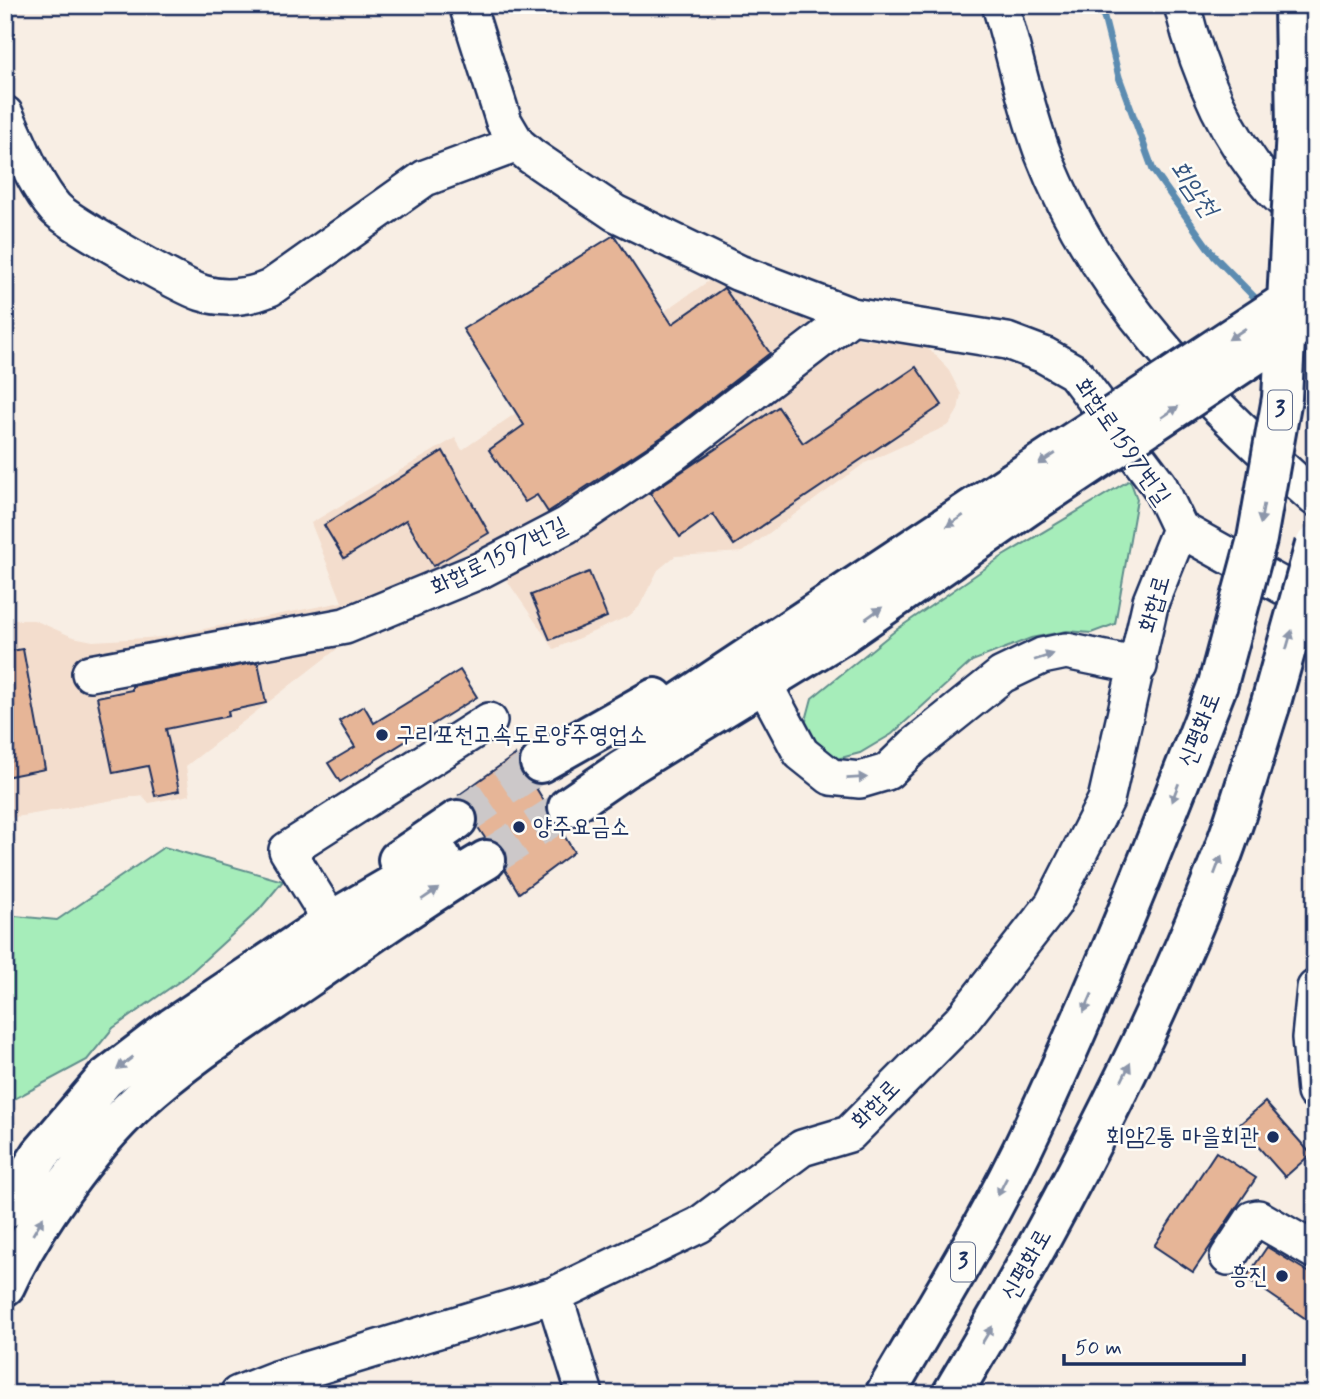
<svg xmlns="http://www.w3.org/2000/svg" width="1320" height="1399" viewBox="0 0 1320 1399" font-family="Mynerve,'Poor Story',sans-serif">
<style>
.built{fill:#f3ddcd}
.green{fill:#a6edba;stroke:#608e8c;stroke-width:2}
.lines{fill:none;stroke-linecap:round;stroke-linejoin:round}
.stream{stroke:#5c8cb1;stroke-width:7}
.building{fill:#e6b597;stroke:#1b2f5e;stroke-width:2}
.highway-tunnel{stroke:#ccc8c9;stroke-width:38;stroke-dasharray:38 19;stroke-linecap:butt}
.minor-casing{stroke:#1b2f5e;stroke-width:40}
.highway-casing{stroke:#1b2f5e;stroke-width:44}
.minor{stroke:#fdfcf7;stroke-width:35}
.highway{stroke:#fdfcf7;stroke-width:38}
.highway-bridge-casing{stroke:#1b2f5e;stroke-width:44;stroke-linecap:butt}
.highway-bridge{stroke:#fdfcf7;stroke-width:38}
.oneway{fill:#8c96aa}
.poi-dot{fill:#1b2f5e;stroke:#fdfcf7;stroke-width:2.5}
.labels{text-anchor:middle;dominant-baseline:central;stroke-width:5;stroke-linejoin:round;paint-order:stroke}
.shield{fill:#fdfcf7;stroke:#5f6c8c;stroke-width:2}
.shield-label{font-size:23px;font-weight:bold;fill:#1b2f5e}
.street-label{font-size:24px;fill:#1b2f5e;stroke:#fdfcf7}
.poi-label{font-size:24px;fill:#1b2f5e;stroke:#fdfcf7;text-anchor:start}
.water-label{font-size:26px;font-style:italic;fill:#365681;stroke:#fdfcf7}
</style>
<rect width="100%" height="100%" fill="#f8eee4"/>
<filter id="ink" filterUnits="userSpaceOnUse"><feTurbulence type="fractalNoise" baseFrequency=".0143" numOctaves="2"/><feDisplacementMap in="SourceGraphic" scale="14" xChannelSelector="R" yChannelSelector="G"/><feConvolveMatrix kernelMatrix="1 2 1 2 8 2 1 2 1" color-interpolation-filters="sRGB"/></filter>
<g filter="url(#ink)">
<path class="built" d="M 716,276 L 861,339 L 924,346 L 936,355 L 949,371 L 961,394 L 958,410 L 949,425 L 865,463 L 743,552 L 675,556 L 658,570 L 639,607 L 629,616 L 554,649 L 506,579 L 498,574 L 342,645 L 186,766 L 190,795 L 149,803 L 142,795 L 5,819 L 5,620 L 34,620 L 73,637 L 93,641 L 163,637 L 342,602 L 311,523 L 455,438 L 462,450 Z"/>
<path class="green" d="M 1130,480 L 1137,499 L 1115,624 L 1091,633 L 1067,631 L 1031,638 L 972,661 L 892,734 L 860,753 L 837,759 L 826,759 L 804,728 L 812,698 L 896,630 L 1003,556 Z
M 164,847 L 283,881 L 259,910 L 187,976 L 113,1028 L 87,1060 L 5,1104 L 5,915 L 57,920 Z"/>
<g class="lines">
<path class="stream" d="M 1101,5 L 1119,77 L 1153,170 L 1214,256 L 1260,303
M 1298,342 L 1315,359"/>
</g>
<path class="building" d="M 614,235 L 672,324 L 724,288 L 770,353 L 662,437 L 548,512 L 537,495 L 525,502 L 489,450 L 524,425 L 463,329 Z
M 916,367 L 942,405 L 734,545 L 713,514 L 680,537 L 650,493 L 778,407 L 803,443 Z
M 443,451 L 489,533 L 433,566 L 406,520 L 344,558 L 324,525 Z
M 589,572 L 607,617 L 550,640 L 531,595 Z
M 23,649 L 45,769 L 5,777 L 5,652 Z
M 258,662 L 266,703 L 228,711 L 229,716 L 166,729 L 179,791 L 155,796 L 148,766 L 113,773 L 97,697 L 132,690 L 132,686 Z
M 460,670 L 477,697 L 340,782 L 328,763 L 355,747 L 339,721 L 364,706 L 374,723 Z
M 515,755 L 521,774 L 533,783 L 547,806 L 550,819 L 559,827 L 574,852 L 519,893 L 505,870 L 508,859 L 504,848 L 496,841 L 485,838 L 477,826 L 475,808 L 459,795 Z
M 1265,1102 L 1311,1154 L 1285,1177 L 1239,1125 Z
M 1216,1152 L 1256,1178 L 1193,1272 L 1154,1246 Z
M 1267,1247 L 1315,1276 L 1315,1325 L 1246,1278 Z"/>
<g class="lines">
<path class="highway-tunnel" d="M 457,820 L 540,763
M 486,860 L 568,807"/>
<g class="minor-casing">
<path id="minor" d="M 467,5 L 504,122 L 517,144 L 531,156 L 615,213 L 739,273 L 852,316 L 1007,341 L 1044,355 L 1074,372 L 1159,485 L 1180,529
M 1000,5 C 1015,54 1025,106 1043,154 C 1096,293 1205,401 1315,498
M 1182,5 C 1198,70 1226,137 1271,188 C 1284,202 1300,215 1315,229
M 5,114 C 20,145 33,182 55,208 C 69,223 181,286 202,293 C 224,300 250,297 270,288 L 425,178 L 517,144
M 1180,529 L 1315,604
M 90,673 L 345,626 L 481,570 L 567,525 L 674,453 L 852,316
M 764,684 L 801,753 L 831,777 L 860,780 L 887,772 L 915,745 L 1002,675 L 1042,656 L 1066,651 L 1139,666
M 331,921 L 287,850 L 489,721
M 1315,988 L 1310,1038 L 1315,1092
M 1228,1257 L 1253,1219 L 1258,1218 L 1315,1251
M 554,1295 L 585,1394
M 238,1394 L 276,1379 L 554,1295 L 699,1225 L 802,1148 L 849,1134 L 962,1020 L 1053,904 L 1106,800 L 1151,601 L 1180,529"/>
</g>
<g class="highway-casing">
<path id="highway" d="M 1294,5 L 1296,130
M 634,733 L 1011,483
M 540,763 L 655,698
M 568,807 L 622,770 L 842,635 L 1031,504
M 398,860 L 457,820
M 5,1209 L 41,1154 L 105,1079 L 173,1027 L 331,921 L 441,857
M 5,1286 C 32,1227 90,1146 138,1102 C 190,1054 251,1017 309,977 C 367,937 425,896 486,860
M 885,1394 C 937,1305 991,1218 1034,1125 C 1102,980 1160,832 1218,684
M 952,1394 C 1054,1224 1147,1047 1219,863 C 1239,812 1253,758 1270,706"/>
</g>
<use href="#minor" class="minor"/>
<use href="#highway" class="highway"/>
<g class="highway-bridge-casing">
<path id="highway-bridge" d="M 1011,483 L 1304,290
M 1031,504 L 1315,315
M 1218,684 L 1257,539 L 1282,398 L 1296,130
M 1270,706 L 1315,545"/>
</g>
<use href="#highway-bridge" class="highway-bridge"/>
</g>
<defs><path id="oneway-solid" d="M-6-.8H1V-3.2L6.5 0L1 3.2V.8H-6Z" transform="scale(1.75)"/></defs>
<g class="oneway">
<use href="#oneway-solid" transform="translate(1237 334) rotate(147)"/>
<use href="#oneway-solid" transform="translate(1170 412) rotate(-34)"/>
<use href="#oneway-solid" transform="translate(1047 459) rotate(147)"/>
<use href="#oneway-solid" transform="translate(1262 514) rotate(100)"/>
<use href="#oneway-solid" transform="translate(955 521) rotate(146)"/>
<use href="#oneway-solid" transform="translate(874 613) rotate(-35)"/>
<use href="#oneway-solid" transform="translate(1289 640) rotate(-74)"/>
<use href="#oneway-solid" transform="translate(1044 657) rotate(-18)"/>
<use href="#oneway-solid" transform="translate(857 778) rotate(-3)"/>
<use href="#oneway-solid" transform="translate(1175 793) rotate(111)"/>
<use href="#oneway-solid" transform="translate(1218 865) rotate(-69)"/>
<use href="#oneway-solid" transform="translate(430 894) rotate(-34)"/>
<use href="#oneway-solid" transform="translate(1088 1003) rotate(114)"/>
<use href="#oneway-solid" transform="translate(125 1063) rotate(142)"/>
<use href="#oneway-solid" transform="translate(1126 1072) rotate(-64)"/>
<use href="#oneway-solid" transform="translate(1002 1187) rotate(117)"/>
<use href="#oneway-solid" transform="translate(38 1226) rotate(-59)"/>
<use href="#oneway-solid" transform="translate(987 1335) rotate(-59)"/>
</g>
</g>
<g class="poi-dot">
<circle cx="382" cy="735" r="7"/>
<circle cx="519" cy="827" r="7"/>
<circle cx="1273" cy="1137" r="7"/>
<circle cx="1282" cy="1276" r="7"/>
</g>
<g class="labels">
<g class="shield">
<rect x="1268" y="390.5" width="24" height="39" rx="5"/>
<rect x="951" y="1242.5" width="24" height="39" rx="5"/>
</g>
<g class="shield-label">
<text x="1280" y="410">3</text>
<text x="963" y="1262">3</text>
</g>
<g class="street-label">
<text transform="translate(1122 442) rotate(55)">화합로1597번길</text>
<text transform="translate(499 557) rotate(-26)">화합로1597번길</text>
<text transform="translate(1155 604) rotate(-74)">화합로</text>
<text transform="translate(1200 730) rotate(-69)">신평화로</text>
<text transform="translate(876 1105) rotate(-46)">화합로</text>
<text transform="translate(1027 1265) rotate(-61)">신평화로</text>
</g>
<g class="poi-label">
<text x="396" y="735">구리포천고속도로양주영업소</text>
<text x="533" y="827">양주요금소</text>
<text x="1259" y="1137" text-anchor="end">회암2통 마을회관</text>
<text x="1268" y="1276" text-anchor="end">흥진</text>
</g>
<g class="water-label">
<text transform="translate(1193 189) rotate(55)">회암천</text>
</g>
</g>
<rect width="1320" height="1399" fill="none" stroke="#fdfcf7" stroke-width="28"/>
<rect x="14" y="14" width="1292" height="1371" fill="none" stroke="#1b2f5e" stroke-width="2.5" filter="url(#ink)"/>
<path d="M1064 1354v10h180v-10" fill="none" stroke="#1b2f5e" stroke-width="3.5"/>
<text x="1075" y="1354" font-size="21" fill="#1b2f5e" stroke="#fdfcf7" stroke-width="5" paint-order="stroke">50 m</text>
</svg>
